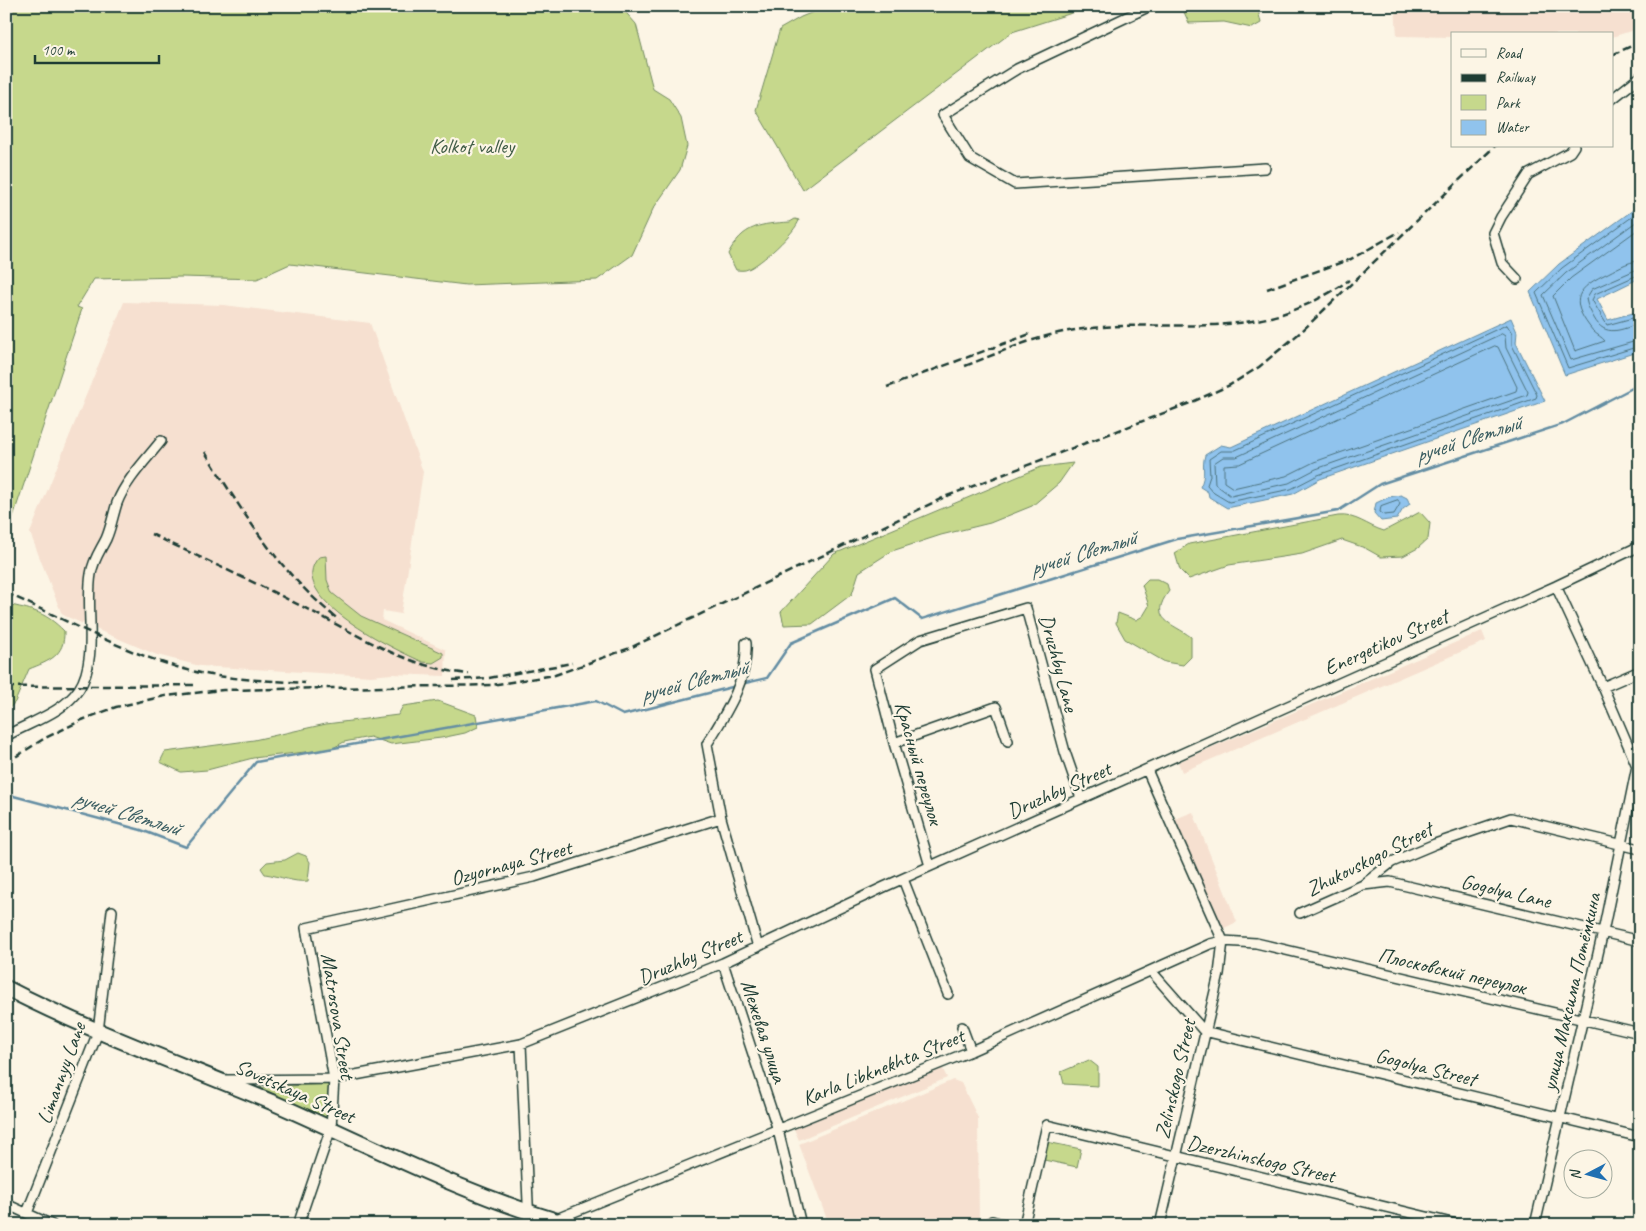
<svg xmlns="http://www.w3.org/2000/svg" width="1646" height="1231" viewBox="0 0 1646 1231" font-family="Caveat,sans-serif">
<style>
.built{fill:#f6e0d0}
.green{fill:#c6d88c;stroke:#728a60}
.water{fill:#90c3ed;stroke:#638da3}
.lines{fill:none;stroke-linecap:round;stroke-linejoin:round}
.shore{stroke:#4c737e;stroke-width:1}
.stream{stroke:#638da3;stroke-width:2.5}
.street-casing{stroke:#1f3d34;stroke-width:12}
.secondary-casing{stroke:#1f3d34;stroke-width:18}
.street{stroke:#fcf5e5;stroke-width:9}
.secondary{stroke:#fcf5e5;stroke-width:14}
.rail{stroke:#1f3d34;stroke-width:2.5;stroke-dasharray:8 4;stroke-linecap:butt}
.labels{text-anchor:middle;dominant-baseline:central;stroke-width:4.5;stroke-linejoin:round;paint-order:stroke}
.park-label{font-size:21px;fill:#405c46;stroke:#fcf5e5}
.street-label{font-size:21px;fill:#1f3d34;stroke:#fcf5e5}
.water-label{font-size:22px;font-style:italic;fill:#3b5e62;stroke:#fcf5e5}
</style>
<rect width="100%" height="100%" fill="#fcf5e5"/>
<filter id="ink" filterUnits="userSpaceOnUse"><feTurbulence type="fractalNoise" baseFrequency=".02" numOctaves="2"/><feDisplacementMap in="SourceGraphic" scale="10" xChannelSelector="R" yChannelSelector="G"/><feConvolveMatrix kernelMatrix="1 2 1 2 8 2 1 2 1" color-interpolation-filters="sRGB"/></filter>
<g filter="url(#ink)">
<path class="built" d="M 1395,6 L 1640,6 L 1640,28 L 1612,37 L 1612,34 L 1452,34 L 1452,37 L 1397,36 Z
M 124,302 L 224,305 L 370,323 L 423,472 L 401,614 L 383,611 L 382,620 L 446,650 L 445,676 L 392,674 L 371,676 L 200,666 L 157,655 L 65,616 L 61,612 L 30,533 Z
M 1482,631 L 1486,641 L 1182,772 L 1178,762 Z
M 1193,812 L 1237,922 L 1220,930 L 1175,819 Z
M 942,1067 L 947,1078 L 799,1140 L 794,1129 Z
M 953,1080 L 961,1083 L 978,1118 L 979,1225 L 956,1220 L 942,1225 L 829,1225 L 799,1144 Z"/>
<path class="green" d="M 6,6 L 620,6 L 636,24 L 653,89 L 669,99 L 681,118 L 687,146 L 680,170 L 653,209 L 632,255 L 597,280 L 466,285 L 290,264 L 257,279 L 181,277 L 94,279 L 77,307 L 82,309 L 6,538 Z
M 828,6 L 1094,6 L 1012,32 L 803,190 L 756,110 L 780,29 L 801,17 Z
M 1187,6 L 1257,6 L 1261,23 L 1252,28 L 1224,22 L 1189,23 L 1184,12 Z
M 795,219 L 799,220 C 796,232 760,265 748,269 C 745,271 739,270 736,270 L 728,254 C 743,225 760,224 790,222 Z
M 1073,463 L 1059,483 L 1032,506 L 990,523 L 941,535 L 892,551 L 859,572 L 852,594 L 812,624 L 784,625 L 781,612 L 834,554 L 1041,467 Z
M 1420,512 L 1430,523 L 1428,539 L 1418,548 L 1403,556 L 1381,557 L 1365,548 L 1342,540 L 1302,554 L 1229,565 L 1189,579 L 1180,570 L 1175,553 L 1189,544 L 1338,516 C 1356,514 1367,526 1384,531 Z
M 326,556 L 327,580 L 332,593 L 361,616 L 443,653 L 443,657 L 433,663 L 423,662 C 398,651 282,597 319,557 Z
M 1148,579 L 1157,579 L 1167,584 L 1169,591 C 1147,620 1173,623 1191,637 L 1191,657 L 1183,665 L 1165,662 L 1125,639 L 1116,623 L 1118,613 L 1136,620 L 1143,616 L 1149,606 L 1142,585 Z
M 6,603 C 15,607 24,607 34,611 C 46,615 55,622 64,631 C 65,656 49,661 29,669 L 15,702 L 6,712 Z
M 438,701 L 476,715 L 478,727 L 465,733 L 441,738 L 391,744 L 370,737 L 344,742 L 331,749 L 253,758 L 207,770 L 181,772 L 160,762 L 165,752 L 254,740 L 326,724 L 398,715 L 403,706 Z
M 298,853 L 306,856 L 310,862 L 308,881 C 294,883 280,876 265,874 L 261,868 L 267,862 L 285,860 Z
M 1089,1060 L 1098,1067 L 1098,1086 L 1064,1084 L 1061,1072 Z
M 330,1084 L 327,1122 L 248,1088 Z
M 1047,1142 L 1081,1149 L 1077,1167 L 1044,1160 Z"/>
<path class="water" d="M 1640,205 L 1640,278 L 1597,299 L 1608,320 L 1640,311 L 1640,351 L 1565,375 L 1530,292 L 1559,264 Z
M 1511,318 L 1517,332 L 1516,343 L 1545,401 L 1320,479 L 1293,494 L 1227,508 L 1209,497 L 1208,492 L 1200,487 C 1207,473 1201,469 1205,455 L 1221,445 L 1231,447 Z
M 1401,495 L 1407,498 L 1410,504 L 1403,509 L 1397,519 L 1381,521 L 1374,513 L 1376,503 L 1389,497 Z"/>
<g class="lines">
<path class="shore" d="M 1640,211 L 1562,268 L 1536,293 L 1568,368 L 1640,346
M 1640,219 L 1566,273 L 1543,295 L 1571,360 L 1640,340
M 1640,228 L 1571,278 L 1553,296 L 1575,351 L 1605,341 C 1602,337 1597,335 1593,331 C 1571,304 1573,290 1604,275 C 1615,270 1627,261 1640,261
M 1640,268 L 1592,289 L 1586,299 C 1587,306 1591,312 1594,318 C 1605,338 1621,330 1640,323
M 1640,274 L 1595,294 L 1592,300 L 1607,325 L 1640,316
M 1507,325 L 1512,333 L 1512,345 L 1537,395 L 1536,398 L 1318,475 L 1291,489 L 1229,502 L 1214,493 L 1207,485 L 1210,476 L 1209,459 L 1221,451 L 1233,451 Z
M 1502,334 L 1505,336 L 1506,348 L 1528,392 L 1527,395 L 1316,469 L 1289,483 L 1231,496 L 1215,484 L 1214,463 L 1223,457 L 1236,457 Z
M 1495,346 L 1498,347 L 1517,387 L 1516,391 L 1314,462 L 1286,476 L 1233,488 L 1224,482 L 1224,465 L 1239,464 Z
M 1398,500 L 1400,504 L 1394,514 L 1384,515 L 1380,512 L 1381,506 Z"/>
<path class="stream" d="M 741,684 L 767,678 L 791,643 L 895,598 L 922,619 L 1177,539 L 1338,511 L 1380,484 L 1563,424 L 1640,384
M 6,794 L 141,830 L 186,847 L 256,762 L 596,701 L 623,715 L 736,686"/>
<g class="street-casing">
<path id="street" d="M 1150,6 L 1017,69 L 943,115 L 970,158 L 1015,184 L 1265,168
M 1612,99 L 1640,77
M 1517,279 L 1502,263 L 1493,233 L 1501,217 L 1529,174 L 1570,152 L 1574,146
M 1556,586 L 1603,687 L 1637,766
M 746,643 C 748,681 726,713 707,744 L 721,818 L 758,947
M 1603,687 L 1640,671
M 6,736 C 30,722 63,713 79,689 C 99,659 85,608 91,574 C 93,560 100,551 106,539 C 111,528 113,515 117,503 C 126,480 146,460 161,441
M 894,743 L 996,707 L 1008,741
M 1147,770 L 1223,941 L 1219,974 L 1160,1225
M 930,866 L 894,743 L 875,669 L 920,640 L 1026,608 L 1065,752 L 1081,798
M 903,879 L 948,994
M 1363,885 L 1390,882 L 1640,941
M 1300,913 L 1363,885 L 1392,862 L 1435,844 L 1511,818 L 1640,849
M 723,963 L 778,1130 L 801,1225
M 1151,971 L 1204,1031 L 1640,1137
M 962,1027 L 971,1051
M 521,1044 L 529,1225
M 226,1080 L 334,1079 L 521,1044 L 723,963 L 884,887 L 1556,586 L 1640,546
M 6,1204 L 52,1225
M 27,1213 L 98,1032 L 112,911
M 554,1220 L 971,1051 L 1210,944 L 1223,941 L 1256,943 L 1640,1033
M 298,1225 L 331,1128 L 334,1079 L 306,928 L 534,877 L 721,818
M 991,1225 L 992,1221 L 1007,1225
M 1024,1225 L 1047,1125 L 1460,1225
M 1535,1225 L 1603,932 L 1637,766"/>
</g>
<g class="secondary-casing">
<path id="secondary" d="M 6,988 C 93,1033 184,1065 274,1103 C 372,1146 467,1196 571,1225"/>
</g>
<use href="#street" class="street"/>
<use href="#secondary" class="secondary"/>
<path class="rail" d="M 1612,55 L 1640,42
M 1267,289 L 1351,259 L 1399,232
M 965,366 C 999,353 1033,337 1069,331 C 1175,314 1252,349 1349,280
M 887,387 L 1030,334
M 205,452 C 246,517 278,571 339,620
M 151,534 C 201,558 252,581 301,606 C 358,634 404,667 469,674
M 6,593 C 65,619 122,652 184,669 C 223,680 265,680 305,683
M 453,680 L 489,678 L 572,663
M 6,687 L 196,685
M 6,763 L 45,738 L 82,720 L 116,707 L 165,696 L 223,690 L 492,685 L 555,675 L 630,648 L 947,496 L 1190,403 L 1230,385 L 1259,367 L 1302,331 L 1495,146"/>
</g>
</g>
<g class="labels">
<g class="park-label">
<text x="472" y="146">Kolkot valley</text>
</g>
<g class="street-label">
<text transform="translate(1386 642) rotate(-24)">Energetikov Street</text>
<text transform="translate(1059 663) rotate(75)">Druzhby Lane</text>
<text transform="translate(919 763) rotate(74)">Красный переулок</text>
<text transform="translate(1059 790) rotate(-24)">Druzhby Street</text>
<text transform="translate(1369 859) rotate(-27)">Zhukovskogo Street</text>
<text transform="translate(511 863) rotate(-15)">Ozyornaya Street</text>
<text transform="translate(1506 891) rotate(13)">Gogolya Lane</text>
<text transform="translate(690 957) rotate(-23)">Druzhby Street</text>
<text transform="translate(1452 971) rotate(13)">Плосковский переулок</text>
<text transform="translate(1571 992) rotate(-77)">улица Максима Потёмкина</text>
<text transform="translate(338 1016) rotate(81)">Matrosova Street</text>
<text transform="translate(764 1031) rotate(72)">Межевая улица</text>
<text transform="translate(883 1067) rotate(-22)">Karla Libknekhta Street</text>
<text transform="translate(1426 1067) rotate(14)">Gogolya Street</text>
<text transform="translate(61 1073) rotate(-70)">Limannyy Lane</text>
<text transform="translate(1175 1079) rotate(-77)">Zelinskogo Street</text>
<text transform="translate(295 1091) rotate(24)">Sovetskaya Street</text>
<text transform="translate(1261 1159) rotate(13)">Dzerzhinskogo Street</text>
</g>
<g class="water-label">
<text transform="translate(1468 439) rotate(-18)">ручей Светлый</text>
<text transform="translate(1083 553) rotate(-17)">ручей Светлый</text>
<text transform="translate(694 681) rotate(-15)">ручей Светлый</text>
<text transform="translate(127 813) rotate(17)">ручей Светлый</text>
</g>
</g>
<rect width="1646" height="1231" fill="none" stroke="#fcf5e5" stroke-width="25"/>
<rect x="12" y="12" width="1621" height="1206" fill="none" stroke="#1f3d34" stroke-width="2" filter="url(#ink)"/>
<rect x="1451" y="32" width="162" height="115" fill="#fcf5e5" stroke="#a4ab9e"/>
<rect x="1461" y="49" width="25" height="8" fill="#fcf5e5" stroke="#a4ab9e"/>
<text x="1496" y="58" font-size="15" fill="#1f3d34">Road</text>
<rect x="1461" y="74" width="25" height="8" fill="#1f3d34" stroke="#a4ab9e"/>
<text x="1496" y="82" font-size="15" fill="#1f3d34">Railway</text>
<rect x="1461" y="95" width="25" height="15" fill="#c6d88c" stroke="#a4ab9e"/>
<text x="1496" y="108" font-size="15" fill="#1f3d34">Park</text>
<rect x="1461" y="120" width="25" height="15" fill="#90c3ed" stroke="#a4ab9e"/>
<text x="1496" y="132" font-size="15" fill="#1f3d34">Water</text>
<g transform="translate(1588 1174) rotate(264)"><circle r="24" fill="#fcf5e5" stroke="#a4ab9e"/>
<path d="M0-4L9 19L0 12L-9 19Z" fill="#1f6fb2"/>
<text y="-8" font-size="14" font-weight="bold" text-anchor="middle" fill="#1f3d34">N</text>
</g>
<path d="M35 55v8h124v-8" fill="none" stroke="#1f3d34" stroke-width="2.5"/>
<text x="42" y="55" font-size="15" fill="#1f3d34" stroke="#fcf5e5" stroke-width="4" paint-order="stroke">100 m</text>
</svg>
